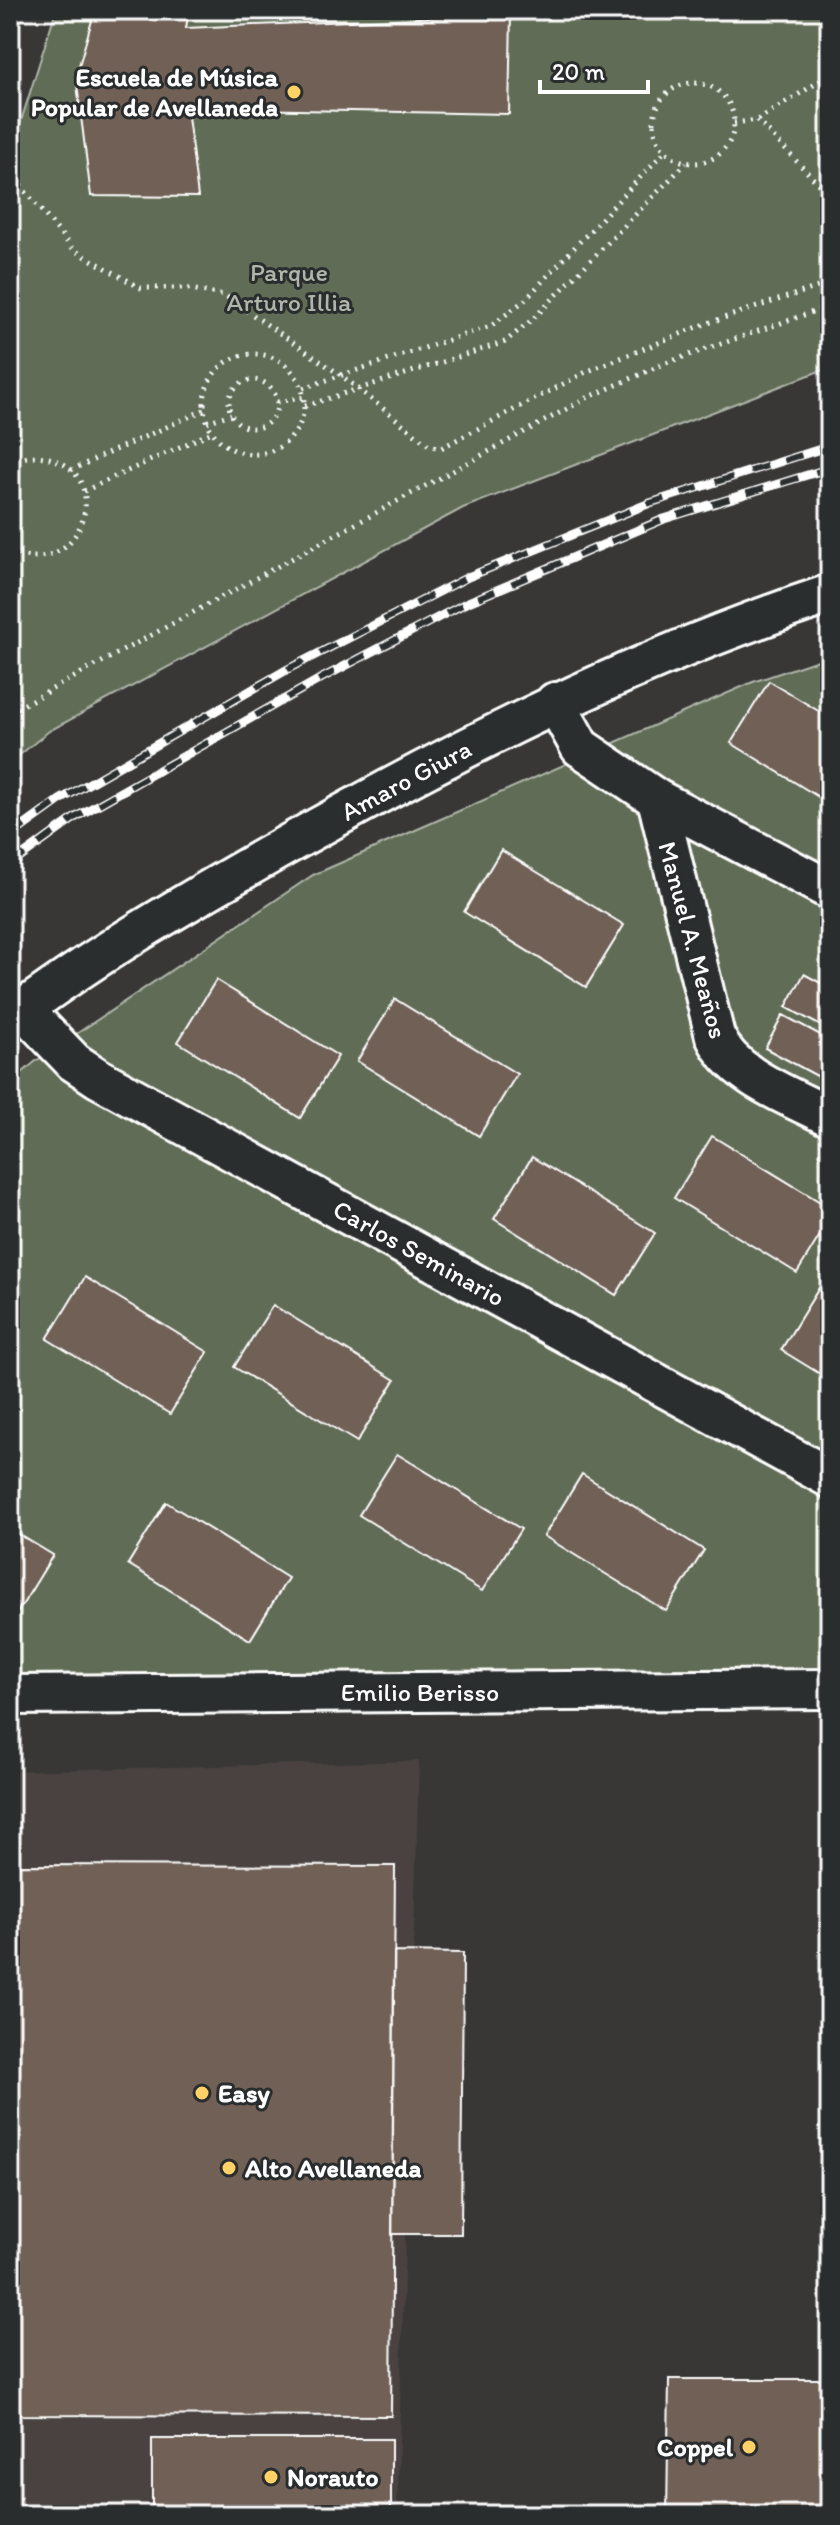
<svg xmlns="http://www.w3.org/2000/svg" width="840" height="2525" viewBox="0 0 840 2525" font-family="Itim,sans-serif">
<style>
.built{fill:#484340}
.green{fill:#606c54;stroke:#b0b6aa;stroke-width:2}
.building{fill:#6f6056;stroke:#fff;stroke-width:2}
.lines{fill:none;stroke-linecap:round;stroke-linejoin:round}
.street-casing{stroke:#fff;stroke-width:44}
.path{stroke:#fff;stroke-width:5;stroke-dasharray:2 6;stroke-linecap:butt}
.street{stroke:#2a2d2e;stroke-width:38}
.rail-casing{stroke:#fff;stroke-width:9}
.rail{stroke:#2a2d2e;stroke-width:6;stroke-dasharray:18;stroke-linecap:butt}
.poi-dot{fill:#ffd166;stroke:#2a2d2e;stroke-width:3}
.labels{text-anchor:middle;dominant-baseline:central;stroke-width:6;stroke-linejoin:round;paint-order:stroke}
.poi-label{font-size:26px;font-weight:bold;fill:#fff;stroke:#2a2d2e;text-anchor:start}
.park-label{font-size:26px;fill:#b0b6aa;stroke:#2a2d2e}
.street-label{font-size:26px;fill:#fff;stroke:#2a2d2e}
</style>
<rect width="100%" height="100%" fill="#383736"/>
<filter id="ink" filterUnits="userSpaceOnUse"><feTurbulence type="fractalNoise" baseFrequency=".0125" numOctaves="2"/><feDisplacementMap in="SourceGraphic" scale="16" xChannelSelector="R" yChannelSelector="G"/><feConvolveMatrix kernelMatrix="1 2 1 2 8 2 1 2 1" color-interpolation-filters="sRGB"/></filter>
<g filter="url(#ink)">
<path class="built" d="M 419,1761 L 397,2515 L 10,2515 L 10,1771 Z"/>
<path class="green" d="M 56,10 L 830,12 L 830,367 L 463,508 L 49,731 L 10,763 L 10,156 Z
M 830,656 L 830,1669 L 10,1677 L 10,1083 L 36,1061 L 313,875 L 753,682 Z"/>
<path class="building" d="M 95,10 L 189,10 L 186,28 L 511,14 L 509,114 L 187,108 L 198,197 L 91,196 L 76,76 Z
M 769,681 L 830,718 L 830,804 L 731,743 Z
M 501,850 L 624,925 L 586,987 L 464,912 Z
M 804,974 L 830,988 L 830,1031 L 786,1007 Z
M 216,980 L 338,1056 L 300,1118 L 178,1042 Z
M 395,999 L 517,1074 L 479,1136 L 357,1061 Z
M 783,1015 L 830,1040 L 830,1083 L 765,1048 Z
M 712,1136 L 830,1208 L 830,1219 L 797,1273 L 674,1198 Z
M 532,1157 L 655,1233 L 616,1295 L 494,1219 Z
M 85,1277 L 208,1352 L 170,1414 L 47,1339 Z
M 819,1288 L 830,1295 L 830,1380 L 781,1350 Z
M 273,1305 L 395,1380 L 357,1442 L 234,1367 Z
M 397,1454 L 521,1529 L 482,1591 L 359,1515 Z
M 582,1474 L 704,1550 L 666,1611 L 544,1536 Z
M 166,1502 L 288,1578 L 250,1640 L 128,1564 Z
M 10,1529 L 53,1555 L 15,1617 L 10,1614 Z
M 10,1865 L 395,1866 L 391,2416 L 10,2415 Z
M 394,1952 L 463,1953 L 461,2234 L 392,2234 Z
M 669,2379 L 830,2379 L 830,2515 L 667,2515 Z
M 152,2439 L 391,2439 L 391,2515 L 152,2515 Z"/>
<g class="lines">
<g class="street-casing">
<path id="street" d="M 555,702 L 580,747 L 657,799 L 830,890
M 657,799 L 715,1036 C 734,1078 791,1096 830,1117
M 23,1009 L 74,1062 L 98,1078 L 830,1478
M 10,1019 C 93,956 185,903 276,851 C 454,750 635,658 830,594
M 10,1695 L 830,1689"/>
</g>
<path class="path" d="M654 123a40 40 0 1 1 80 0a40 40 0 1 1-80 0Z
M 757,120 L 830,196
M 734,123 L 757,120 L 830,75
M 10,173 L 74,250 L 141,288 L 184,288 L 224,295 L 342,376 L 429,445 L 441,448 L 586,372 L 705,324 L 830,283
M204 404a50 50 0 1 1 100 0a50 50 0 1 1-100 0Z
M229 404a24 24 0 1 1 48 0a24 24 0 1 1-48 0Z
M 303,388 L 491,326 L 525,300 L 665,151
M 277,402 L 305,397
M 305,406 L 505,342 L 534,318 L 686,163
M 207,422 L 231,414
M 10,463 C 23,456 37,454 52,459 C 117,479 78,583 10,551
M 71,470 L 204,410
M 84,491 L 212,432
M 10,712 L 585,399 L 666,363 L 830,306"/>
<use href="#street" class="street"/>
<g class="rail-casing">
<path id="rail" d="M 10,836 L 60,800 L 288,669 L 468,577 L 650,503 L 830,446
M 10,865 L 76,817 L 322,678 L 466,603 L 664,519 L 830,468"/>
</g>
<use href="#rail" class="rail"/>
</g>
</g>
<g class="poi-dot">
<circle cx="294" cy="92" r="8"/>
<circle cx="202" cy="2093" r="8"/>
<circle cx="229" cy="2168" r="8"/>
<circle cx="749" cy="2447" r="8"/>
<circle cx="271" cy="2477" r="8"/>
</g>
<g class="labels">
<g class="poi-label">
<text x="278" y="77" text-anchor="end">Escuela de Música<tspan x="278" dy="30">Popular de Avellaneda</tspan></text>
<text x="218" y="2093">Easy</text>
<text x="245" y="2168">Alto Avellaneda</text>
<text x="733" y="2447" text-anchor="end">Coppel</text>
<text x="287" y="2477">Norauto</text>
</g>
<g class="park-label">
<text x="289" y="272">Parque<tspan x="289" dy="30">Arturo Illia</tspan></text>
</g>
<g class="street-label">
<text transform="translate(406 780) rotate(-28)">Amaro Giura</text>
<text transform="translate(693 940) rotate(75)">Manuel A. Meaños</text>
<text transform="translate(419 1253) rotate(29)">Carlos Seminario</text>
<text x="420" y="1692">Emilio Berisso</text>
</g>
</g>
<rect width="840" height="2525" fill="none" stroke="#2a2d2e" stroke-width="40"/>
<rect x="20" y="20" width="800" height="2485" fill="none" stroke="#fff" stroke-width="3" filter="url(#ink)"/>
<path d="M540 80v12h108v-12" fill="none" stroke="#ffffff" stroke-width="4"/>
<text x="552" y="80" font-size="24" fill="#ffffff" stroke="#2a2d2e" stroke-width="6" paint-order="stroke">20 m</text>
</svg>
